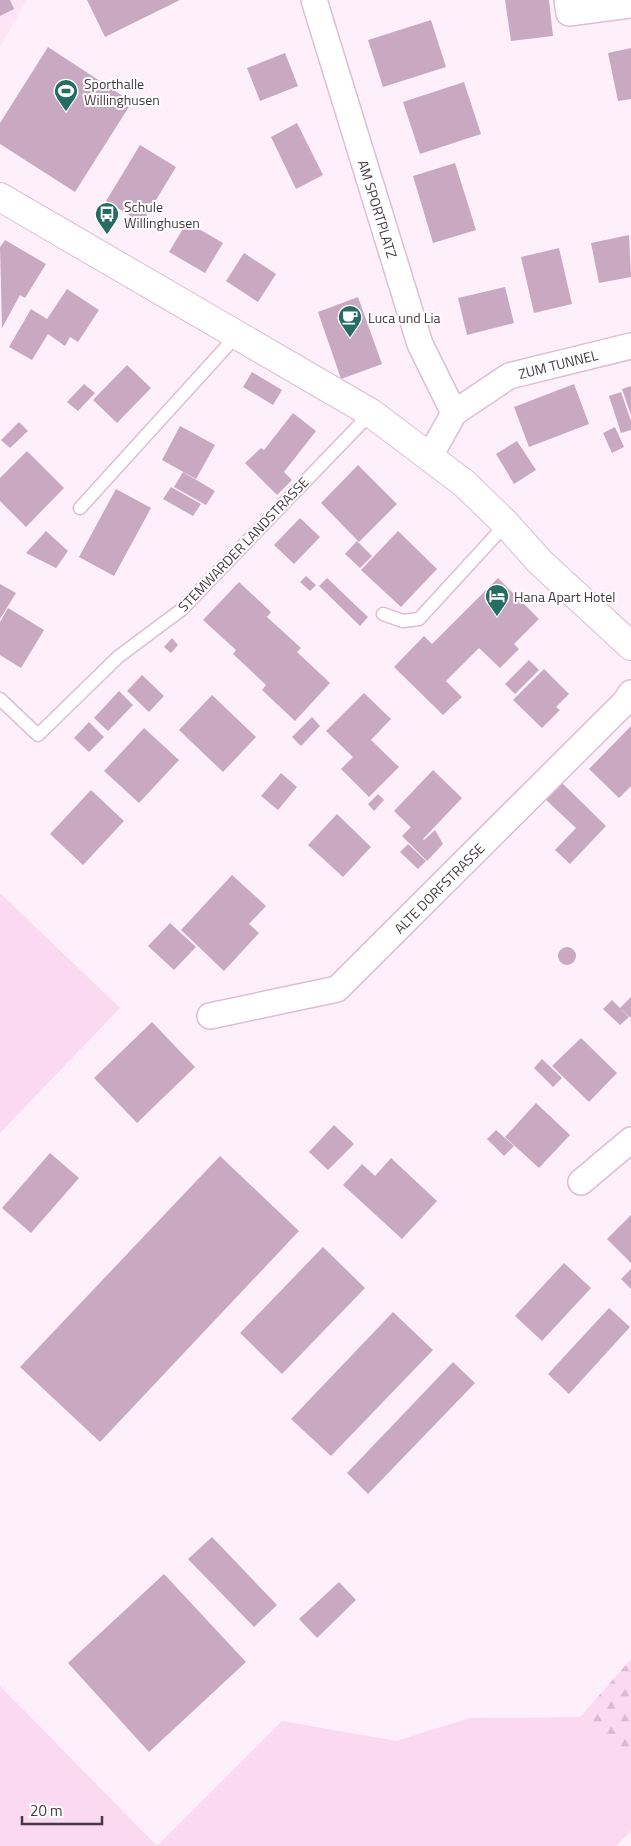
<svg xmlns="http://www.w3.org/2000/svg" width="631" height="1846" viewBox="0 0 631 1846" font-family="'Titillium Web',sans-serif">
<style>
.built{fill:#fde5f6}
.green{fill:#fad9f1}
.forest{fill:url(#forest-firs)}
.building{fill:#c9a9c1}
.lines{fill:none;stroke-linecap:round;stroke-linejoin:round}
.lane-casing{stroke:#debdd5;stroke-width:15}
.street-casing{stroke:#debdd5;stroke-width:28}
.secondary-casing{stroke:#debdd5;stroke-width:30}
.lane{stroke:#fff;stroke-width:12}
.street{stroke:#fff;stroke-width:25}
.secondary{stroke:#fff;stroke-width:28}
.labels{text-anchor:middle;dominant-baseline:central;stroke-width:4;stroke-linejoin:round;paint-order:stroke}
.poi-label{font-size:14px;fill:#463842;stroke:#fff;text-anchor:start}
.street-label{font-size:14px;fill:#463842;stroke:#fff}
</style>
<defs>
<pattern id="forest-firs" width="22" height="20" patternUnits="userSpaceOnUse" patternTransform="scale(1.25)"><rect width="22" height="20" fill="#fad9f1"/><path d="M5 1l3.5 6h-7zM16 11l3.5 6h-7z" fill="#d8bbd0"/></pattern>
</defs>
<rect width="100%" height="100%" fill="#fdf0fa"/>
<path class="built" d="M 0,0 L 27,0 L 0,47 Z"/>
<path class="green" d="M 0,893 L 120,1008 L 0,1133 Z
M 0,1686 L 157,1846 L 282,1721 L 396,1741 L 470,1718 L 580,1717 L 631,1770 L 631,1831 L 616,1846 L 0,1846 Z"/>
<path class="forest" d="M 631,1659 L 631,1770 L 580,1717 Z"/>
<path class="building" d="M 0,0 L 10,0 L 14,9 L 0,16 Z
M 87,0 L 180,0 L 105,37 Z
M 505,0 L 549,0 L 553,36 L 511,41 Z
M 431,20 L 446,67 L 383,87 L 368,40 Z
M 48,47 L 132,102 L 75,192 L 0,144 L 0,123 Z
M 631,48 L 631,99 L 618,101 L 608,53 Z
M 285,53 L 298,86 L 260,101 L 247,68 Z
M 464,82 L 481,134 L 420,154 L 403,102 Z
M 297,123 L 323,175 L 296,189 L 271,137 Z
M 140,145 L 176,167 L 142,223 L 106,201 Z
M 455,163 L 476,230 L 433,243 L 413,176 Z
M 187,222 L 223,243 L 205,273 L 169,252 Z
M 629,235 L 631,277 L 599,283 L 591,243 Z
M 5,240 L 46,264 L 25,298 L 20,295 L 2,328 L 0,247 Z
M 559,248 L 572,304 L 534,313 L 521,257 Z
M 244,253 L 276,274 L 258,302 L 226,281 Z
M 505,287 L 514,323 L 467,335 L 458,298 Z
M 67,289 L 99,310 L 78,342 L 70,337 L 65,346 L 48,334 L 32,360 L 9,347 L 31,309 L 47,319 Z
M 358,297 L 382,364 L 341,379 L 318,312 Z
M 127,365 L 151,388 L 117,423 L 93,400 Z
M 252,372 L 282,390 L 273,405 L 243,387 Z
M 84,384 L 95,393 L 78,411 L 67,402 Z
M 574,384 L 589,424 L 529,447 L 514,407 Z
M 631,386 L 631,415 L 622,389 Z
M 621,392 L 631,421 L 631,430 L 621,433 L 609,396 Z
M 293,413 L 316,431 L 284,472 L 292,480 L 277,495 L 245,463 L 261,448 L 264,450 Z
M 19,422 L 28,431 L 10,448 L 1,440 Z
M 180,426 L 215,445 L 196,479 L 162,460 Z
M 615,427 L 624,447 L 612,453 L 603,433 Z
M 517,441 L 536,470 L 514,484 L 496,454 Z
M 27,451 L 64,488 L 26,527 L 0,501 L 0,478 Z
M 358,465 L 397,504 L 359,542 L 321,503 Z
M 183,472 L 215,491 L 206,505 L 174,487 Z
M 171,487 L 201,504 L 193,516 L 163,499 Z
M 116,489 L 151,508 L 114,576 L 79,557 Z
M 300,518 L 320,537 L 294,564 L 274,545 Z
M 46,531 L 68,551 L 56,568 L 26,553 Z
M 398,531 L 437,569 L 401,607 L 361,570 Z
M 357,541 L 372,556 L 360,568 L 345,554 Z
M 306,576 L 316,585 L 310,591 L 300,582 Z
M 327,578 L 368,617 L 360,626 L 319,586 Z
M 498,578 L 539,619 L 514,644 L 519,649 L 500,668 L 479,648 L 446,681 L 462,697 L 443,715 L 394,667 L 424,636 L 432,644 Z
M 239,582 L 271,612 L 267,617 L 301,648 L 297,652 L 330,683 L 295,721 L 262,690 L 266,685 L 233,654 L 236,650 L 203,620 Z
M 0,584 L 16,593 L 0,619 Z
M 8,608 L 44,630 L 21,668 L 0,655 L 0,622 Z
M 172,638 L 178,645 L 171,653 L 164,647 Z
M 529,660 L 539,670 L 515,694 L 505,684 Z
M 544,669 L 569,694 L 556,707 L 560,710 L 542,728 L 513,700 Z
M 142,675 L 164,696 L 149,712 L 127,691 Z
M 119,691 L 133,705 L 108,731 L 94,718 Z
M 364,693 L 391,719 L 371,740 L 399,767 L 369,797 L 341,769 L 353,757 L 326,731 Z
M 212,695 L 256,737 L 223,772 L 179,730 Z
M 312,717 L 320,726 L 301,746 L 292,737 Z
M 89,722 L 104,737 L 89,752 L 74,738 Z
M 631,726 L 631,786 L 619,798 L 589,769 Z
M 144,728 L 179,760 L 139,803 L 104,771 Z
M 433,770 L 462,798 L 423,839 L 394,811 Z
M 281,773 L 297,787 L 278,810 L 261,796 Z
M 560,781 L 606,826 L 570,864 L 555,850 L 576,828 L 544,798 Z
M 91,790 L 124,821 L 83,865 L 50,834 Z
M 378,794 L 384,800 L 374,811 L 368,804 Z
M 337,814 L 371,847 L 343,877 L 308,845 Z
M 411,827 L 424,840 L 435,830 L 443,844 L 427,861 L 402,836 Z
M 408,844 L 426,861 L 418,869 L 400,852 Z
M 232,875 L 266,906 L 249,924 L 259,933 L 224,971 L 181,930 Z
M 170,923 L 196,947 L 174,970 L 148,946 Z
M558 956a9 9 0 1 1 18 0a9 9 0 1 1-18 0Z
M 631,997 L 631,1018 L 620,1008 Z
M 612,1000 L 629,1017 L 620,1025 L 603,1009 Z
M 152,1022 L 195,1067 L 137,1123 L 94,1078 Z
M 581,1038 L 617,1073 L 589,1102 L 552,1066 Z
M 542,1059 L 562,1078 L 553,1087 L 534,1068 Z
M 536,1103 L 570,1135 L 539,1168 L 505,1137 Z
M 334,1125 L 354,1144 L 328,1170 L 309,1152 Z
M 496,1130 L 514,1146 L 504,1156 L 487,1139 Z
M 50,1153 L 79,1178 L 31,1233 L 2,1208 Z
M 220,1156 L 299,1231 L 100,1442 L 20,1367 Z
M 391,1158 L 437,1201 L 402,1239 L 343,1185 L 362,1164 L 375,1176 Z
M 631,1215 L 631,1263 L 607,1239 Z
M 323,1247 L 365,1288 L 282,1374 L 240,1333 Z
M 564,1263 L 591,1288 L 542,1341 L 515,1316 Z
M 631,1269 L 631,1289 L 621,1279 Z
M 609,1308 L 630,1327 L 569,1394 L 548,1374 Z
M 393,1312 L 433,1350 L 331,1456 L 291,1419 Z
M 453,1362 L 475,1383 L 368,1494 L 347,1473 Z
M 212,1537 L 277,1605 L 254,1627 L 188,1559 Z
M 164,1574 L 246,1662 L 149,1752 L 68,1663 Z
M 339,1582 L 356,1600 L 317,1638 L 299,1619 Z"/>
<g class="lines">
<g class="lane-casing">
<path id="lane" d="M 80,508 L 238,334
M 383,614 L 403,621 L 419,619 L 506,524
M 0,699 L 38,735 L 118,657 L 181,610 L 371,413"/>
</g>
<g class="street-casing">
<path id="street" d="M 314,0 L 420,344 L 454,413
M 567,0 L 569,13 L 631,5
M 430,456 L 454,413 L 509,376 L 631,346
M 210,1016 L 337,989 L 625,702 L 631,693
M 581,1182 L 631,1140"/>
</g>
<g class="secondary-casing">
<path id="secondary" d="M 0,197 L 371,413 L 465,484 L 506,524 L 540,562 L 631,646"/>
</g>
<use href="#lane" class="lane"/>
<use href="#street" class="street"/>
<use href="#secondary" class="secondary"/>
</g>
<defs>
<g id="stadium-pin" transform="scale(1.25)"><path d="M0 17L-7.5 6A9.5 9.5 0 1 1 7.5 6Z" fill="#256c63" stroke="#fff"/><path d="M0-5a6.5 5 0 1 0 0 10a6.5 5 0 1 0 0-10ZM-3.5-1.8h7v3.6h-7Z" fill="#fff"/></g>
<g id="bus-pin" transform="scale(1.25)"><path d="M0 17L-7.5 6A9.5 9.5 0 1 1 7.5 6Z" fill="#256c63" stroke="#fff"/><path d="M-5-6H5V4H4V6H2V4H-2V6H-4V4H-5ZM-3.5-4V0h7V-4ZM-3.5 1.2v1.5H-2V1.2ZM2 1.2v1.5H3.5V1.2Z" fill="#fff"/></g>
<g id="cafe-pin" transform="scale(1.25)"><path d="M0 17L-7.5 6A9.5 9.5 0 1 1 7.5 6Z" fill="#256c63" stroke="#fff"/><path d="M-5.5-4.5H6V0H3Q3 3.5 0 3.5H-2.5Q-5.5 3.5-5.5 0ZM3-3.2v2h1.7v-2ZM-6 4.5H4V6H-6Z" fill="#fff"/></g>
<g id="hotel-pin" transform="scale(1.25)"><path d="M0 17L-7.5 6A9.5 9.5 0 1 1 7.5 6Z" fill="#256c63" stroke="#fff"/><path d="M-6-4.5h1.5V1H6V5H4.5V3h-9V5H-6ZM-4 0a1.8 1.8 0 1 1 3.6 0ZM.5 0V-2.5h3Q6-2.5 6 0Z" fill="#fff"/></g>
</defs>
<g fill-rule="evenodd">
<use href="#stadium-pin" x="66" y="91"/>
<use href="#bus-pin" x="107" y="214"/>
<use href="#cafe-pin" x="350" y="317"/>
<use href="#hotel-pin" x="497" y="596"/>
</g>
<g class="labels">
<g class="poi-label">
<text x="84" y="83">Sporthalle<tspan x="84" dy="16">Willinghusen</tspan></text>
<text x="124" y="206">Schule<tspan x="124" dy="16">Willinghusen</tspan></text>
<text x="368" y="317">Luca und Lia</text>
<text x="514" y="596">Hana Apart Hotel</text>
</g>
<g class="street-label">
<text transform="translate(378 209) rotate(73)">AM SPORTPLATZ</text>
<text transform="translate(558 364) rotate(-14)">ZUM TUNNEL</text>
<text transform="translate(243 544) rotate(-46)">STEMWARDER LANDSTRASSE</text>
<text transform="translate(439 888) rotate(-45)">ALTE DORFSTRASSE</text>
</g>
</g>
<path d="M22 1816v8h80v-8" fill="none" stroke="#463842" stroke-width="2.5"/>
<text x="30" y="1816" font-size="15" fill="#463842" stroke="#ffffff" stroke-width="4" paint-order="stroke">20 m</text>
</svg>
